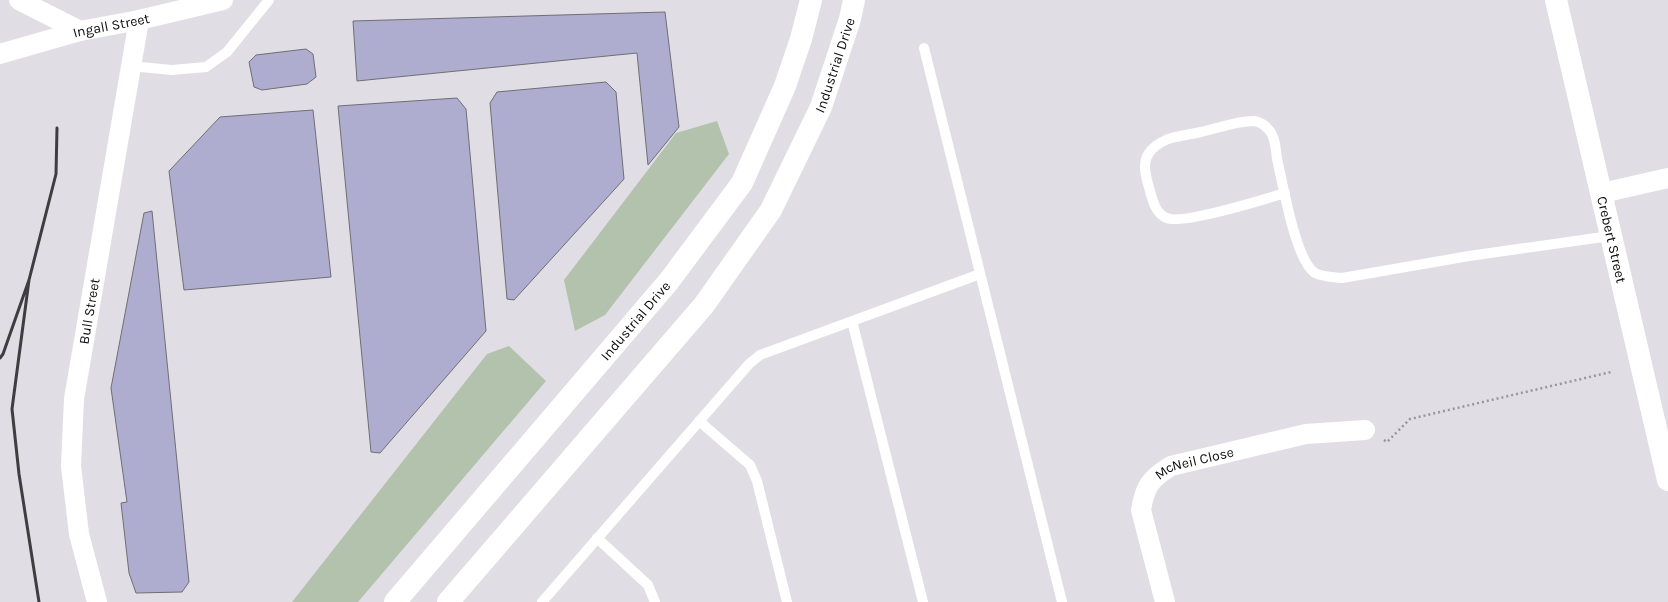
<svg xmlns="http://www.w3.org/2000/svg" width="1668" height="602" viewBox="0 0 1668 602" font-family="Karla,sans-serif">
<style>
.green{fill:#b3c2ad}
.building{fill:#aeadd0;stroke:#6f6e74}
.lines{fill:none;stroke-linecap:round;stroke-linejoin:round}
.path{stroke:#98969b;stroke-width:2.5;stroke-dasharray:2 3;stroke-linecap:butt}
.lane{stroke:#fff;stroke-width:10}
.street{stroke:#fff;stroke-width:20}
.secondary{stroke:#fff;stroke-width:22}
.highway{stroke:#fff;stroke-width:22}
.rail{stroke:#3e3d40;stroke-width:3}
.labels{text-anchor:middle;dominant-baseline:central;stroke-width:3;stroke-linejoin:round;paint-order:stroke}
.street-label{font-size:14px;fill:#0e0d0f;stroke:#fff}
</style>
<rect width="100%" height="100%" fill="#e0dee4"/>
<path class="green" d="M 717,121 L 729,154 L 605,315 L 575,331 L 564,280 L 676,133 Z
M 509,346 L 546,381 L 358,602 L 292,602 L 487,354 Z"/>
<path class="building" d="M 665,12 L 679,127 L 648,165 L 637,53 L 357,81 L 353,21 Z
M 306,49 L 313,54 L 316,77 L 307,84 L 262,90 L 254,87 L 249,62 L 256,55 Z
M 606,82 L 616,92 L 624,179 L 514,300 L 507,299 L 490,103 L 497,92 Z
M 457,98 L 466,109 L 486,331 L 380,453 L 371,452 L 338,106 Z
M 313,110 L 331,277 L 184,290 L 169,171 L 220,117 Z
M 152,211 L 189,582 L 182,592 L 136,593 L 129,573 L 121,503 L 127,502 L 111,388 L 144,213 Z"/>
<g class="lines">
<path class="path" d="M 1384,440 L 1387,442 L 1410,419 L 1611,372"/>
<path class="lane" d="M 924,48 L 1062,602
M 130,66 L 172,70 L 206,67 L 227,52 L 269,0
M 1285,193 C 1265,199 1182,225 1167,218 C 1156,214 1153,202 1150,191 C 1147,180 1141,164 1149,153 C 1153,147 1161,142 1168,139 C 1179,136 1190,134 1201,132 C 1218,128 1237,121 1254,121 C 1261,122 1265,125 1269,130 C 1275,136 1276,150 1277,159 C 1283,183 1295,260 1315,273 C 1322,277 1333,277 1342,278 L 1469,256 L 1610,236
M 852,321 L 923,602
M 699,421 L 750,465 L 757,481 L 787,602
M 597,538 L 648,585 L 655,602
M 542,602 L 749,364 L 760,355 L 980,274"/>
<g class="street">
<path d="M 19,0 L 80,31"/>
<path id="s1" d="M 0,54 L 80,31 L 139,20 L 223,0"/>
<path d="M 1602,193 L 1668,178"/>
<path id="s2" d="M 97,602 L 79,534 L 71,466 L 74,399 L 139,20"/>
<path id="s3" d="M 1165,602 L 1141,510 C 1145,486 1150,479 1171,466 L 1306,434 L 1365,430"/>
</g>
<path class="secondary" id="s4" d="M 1556,0 C 1594,160 1630,320 1668,480"/>
<g class="highway">
<path id="s5" d="M 395,602 L 669,281 L 742,183 L 785,86 L 801,39 L 811,0"/>
<path id="s6" d="M 448,602 L 704,305 L 771,210 L 821,107 L 850,19 L 854,0"/>
</g>
<path class="rail" d="M 29,280 L 12,409 L 19,474 L 39,602
M 0,358 L 3,354 L 29,280 L 56,174 L 57,128"/>
</g>
<g class="labels">
<g class="street-label">
<text stroke="none"><textPath href="#s1" startOffset="115">Ingall Street</textPath></text>
<text stroke="none"><textPath href="#s6" startOffset="667">Industrial Drive</textPath></text>
<text stroke="none"><textPath href="#s4" startOffset="246">Crebert Street</textPath></text>
<text stroke="none"><textPath href="#s2" startOffset="295">Bull Street</textPath></text>
<text stroke="none"><textPath href="#s5" startOffset="370">Industrial Drive</textPath></text>
<text stroke="none"><textPath href="#s3" startOffset="174">McNeil Close</textPath></text>
</g>
</g>
</svg>
